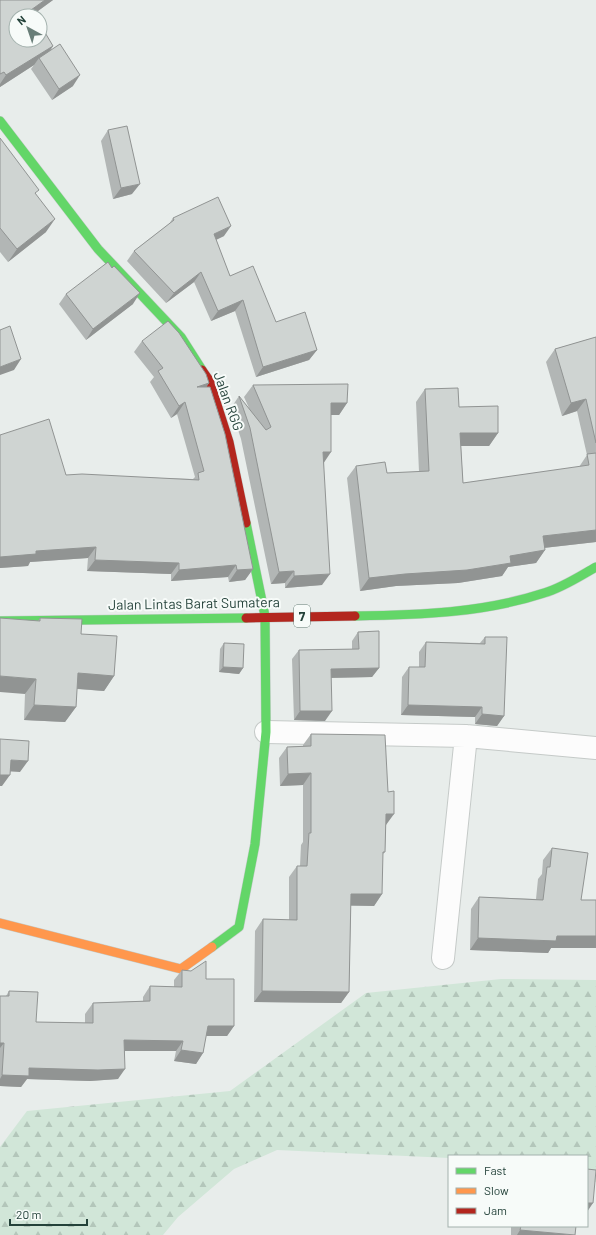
<svg xmlns="http://www.w3.org/2000/svg" width="596" height="1235" viewBox="0 0 596 1235" font-family="Barlow,sans-serif">
<style>
.forest{fill:url(#forest-firs)}
.lines{fill:none;stroke-linecap:round;stroke-linejoin:round}
.street-casing{stroke:#c5cac8;stroke-width:24}
.fast-casing{stroke:#c3cbc8;stroke-width:10}
.slow-casing{stroke:#c3cbc8;stroke-width:10}
.jam-casing{stroke:#c3cbc8;stroke-width:10}
.street{stroke:#fcfcfc;stroke-width:22}
.fast{stroke:#63d668;stroke-width:9}
.slow{stroke:#ff974d;stroke-width:9}
.jam{stroke:#b3261e;stroke-width:9}
.wall{fill:#b2b6b5}
.shaded-wall{fill:#919493}
.building{fill:#cfd4d2;stroke:#919493}
.labels{text-anchor:middle;dominant-baseline:central;stroke-width:4;stroke-linejoin:round;paint-order:stroke}
.shield{fill:#f7fbf9;stroke:#637a73;stroke-width:1}
.shield-label{font-size:13px;font-weight:bold;fill:#24423a}
.street-label{font-size:14px;fill:#24423a;stroke:#f7fbf9}
</style>
<defs>
<pattern id="forest-firs" width="22" height="20" patternUnits="userSpaceOnUse"><rect width="22" height="20" fill="#d1e6d8"/><path d="M5 1l3.5 6h-7zM16 11l3.5 6h-7z" fill="#b3c6ba"/></pattern>
</defs>
<rect width="100%" height="100%" fill="#e8edeb"/>
<path class="forest" d="M 501,979 L 596,980 L 596,1182 L 587,1182 L 587,1156 L 449,1156 L 449,1158 L 277,1150 L 234,1169 L 178,1217 L 163,1235 L 0,1235 L 0,1147 L 27,1111 L 230,1091 L 366,993 Z"/>
<g class="lines">
<g class="street-casing">
<path id="street" d="M 266,732 L 466,736 L 596,748
M 443,958 L 466,736"/>
</g>
<g class="fast-casing">
<path id="fast" d="M 0,121 L 98,249 L 181,337 L 202,370
M 355,616 C 419,615 483,613 544,593 C 562,588 580,576 596,567
M 0,621 L 246,618
M 212,947 L 239,927 L 255,844 L 266,732 L 265,616 L 246,523"/>
</g>
<g class="slow-casing">
<path id="slow" d="M 0,923 L 181,969 L 212,947"/>
</g>
<g class="jam-casing">
<path id="jam" d="M 202,370 L 209,380 L 229,442 L 246,523
M 246,618 L 355,616"/>
</g>
<use href="#street" class="street"/>
<use href="#fast" class="fast"/>
<use href="#slow" class="slow"/>
<use href="#jam" class="jam"/>
</g>
<path class="wall" d="M 0,0 L 53,0 L 34,14 L 53,46 L 50,51 L 73,86 L 52,100 L 31,69 L 34,65 L 0,87 Z
M 108,130 L 132,194 L 113,199 L 101,141 Z
M 0,138 L 36,194 L 46,232 L 8,262 L 0,252 Z
M 173,218 L 224,236 L 216,240 L 230,276 L 276,322 L 317,350 L 309,360 L 256,377 L 235,311 L 211,321 L 194,282 L 166,303 L 127,261 L 134,251 L 169,224 Z
M 66,294 L 133,304 L 86,340 L 59,304 Z
M 596,337 L 596,542 L 544,548 L 545,550 L 536,563 L 508,567 L 502,576 L 458,583 L 396,586 L 360,591 L 347,478 L 356,466 L 387,473 L 419,472 L 416,402 L 425,389 L 459,407 L 498,433 L 489,446 L 461,446 L 463,483 L 579,467 L 587,455 L 577,411 L 562,416 L 546,362 L 555,349 Z
M 142,341 L 209,383 L 206,387 L 253,569 L 245,580 L 229,582 L 228,577 L 171,581 L 171,574 L 87,571 L 88,558 L 30,562 L 28,566 L 0,568 L 0,435 L 66,475 L 193,479 L 195,477 L 177,414 L 171,418 L 150,382 L 154,377 L 134,352 Z
M 253,385 L 347,403 L 339,415 L 331,415 L 324,462 L 322,585 L 285,588 L 285,583 L 271,584 L 241,439 L 231,408 L 239,396 L 249,408 L 244,397 Z
M 40,618 L 81,634 L 114,676 L 104,691 L 77,689 L 76,707 L 65,722 L 24,720 L 25,694 L 38,621 Z
M 358,632 L 379,668 L 372,677 L 331,678 L 325,721 L 294,720 L 292,659 L 299,650 L 352,649 L 352,641 Z
M 485,637 L 504,716 L 497,726 L 475,724 L 475,717 L 401,715 L 402,677 L 409,667 L 419,667 L 419,652 L 426,642 L 480,643 Z
M 224,643 L 243,668 L 239,674 L 219,672 L 220,649 Z
M 311,734 L 386,825 L 385,852 L 382,855 L 382,894 L 374,906 L 351,906 L 349,992 L 341,1003 L 254,1002 L 255,931 L 263,919 L 289,920 L 289,877 L 297,866 L 300,866 L 301,845 L 303,842 L 303,785 L 280,786 L 279,758 L 287,747 L 303,746 L 303,745 Z
M 552,848 L 551,948 L 548,953 L 470,950 L 471,909 L 479,897 L 536,899 L 538,879 L 542,874 L 543,860 Z
M 182,970 L 206,979 L 234,1026 L 227,1036 L 206,1036 L 203,1053 L 196,1064 L 174,1061 L 176,1051 L 125,1051 L 118,1079 L 90,1081 L 27,1079 L 21,1087 L 0,1086 L 0,996 L 6,996 L 9,991 L 36,1022 L 85,1023 L 85,1014 L 93,1003 L 143,1001 L 143,997 L 150,986 L 174,987 L 174,980 Z
M 511,1226 L 576,1226 L 575,1235 L 511,1235 Z"/>
<path class="shaded-wall" d="M 45,0 L 53,0 L 31,16 L 31,10 Z
M 53,46 L 44,59 L 39,58 L 34,65 L 0,87 L 0,84 L 6,75 Z
M 80,75 L 73,86 L 52,100 L 59,89 Z
M 140,184 L 132,194 L 113,199 L 121,188 Z
M 55,219 L 46,232 L 8,262 L 17,249 Z
M 231,226 L 224,236 L 207,244 L 214,234 Z
M 201,272 L 194,282 L 166,303 L 174,293 Z
M 140,293 L 133,304 L 86,340 L 93,329 Z
M 243,300 L 235,311 L 211,321 L 218,311 Z
M 317,350 L 309,360 L 256,377 L 263,367 Z
M 21,359 L 14,370 L 0,375 L 0,367 Z
M 209,383 L 201,395 L 197,387 Z
M 586,399 L 577,411 L 562,416 L 571,403 Z
M 185,402 L 177,414 L 171,418 L 179,406 Z
M 331,403 L 347,403 L 339,415 L 323,415 Z
M 460,433 L 498,433 L 489,446 L 451,446 Z
M 323,452 L 331,452 L 323,464 Z
M 596,530 L 596,542 L 534,549 L 543,536 Z
M 96,547 L 88,558 L 30,562 L 28,566 L 0,568 L 0,557 L 36,551 Z
M 545,550 L 536,563 L 508,567 L 502,576 L 458,583 L 396,586 L 360,591 L 369,578 Z
M 95,560 L 179,563 L 171,574 L 87,571 Z
M 236,565 L 228,577 L 171,581 L 179,570 Z
M 253,569 L 245,580 L 229,582 L 237,570 Z
M 294,571 L 285,583 L 271,584 L 279,572 Z
M 330,574 L 322,585 L 285,588 L 294,576 Z
M 223,667 L 243,668 L 239,674 L 219,672 Z
M 379,668 L 372,677 L 324,678 L 331,669 Z
M 78,673 L 114,676 L 104,691 L 68,688 Z
M 0,676 L 36,679 L 25,694 L 0,692 Z
M 34,705 L 76,707 L 65,722 L 24,720 Z
M 408,705 L 482,707 L 475,717 L 401,715 Z
M 300,711 L 332,711 L 325,721 L 294,720 Z
M 482,714 L 504,716 L 497,726 L 475,724 Z
M 11,760 L 28,761 L 20,772 L 3,771 Z
M 311,773 L 303,785 L 280,786 L 288,774 Z
M 0,775 L 10,775 L 2,786 L 0,786 Z
M 386,814 L 394,814 L 386,825 Z
M 351,894 L 382,894 L 374,906 L 343,905 Z
M 557,936 L 596,936 L 596,948 L 551,948 L 548,953 L 470,950 L 478,938 Z
M 262,991 L 349,992 L 341,1003 L 254,1002 Z
M 208,1026 L 234,1026 L 227,1036 L 201,1036 Z
M 124,1040 L 183,1041 L 176,1051 L 117,1051 Z
M 0,1043 L 4,1043 L 0,1048 Z
M 181,1050 L 203,1053 L 196,1064 L 174,1061 Z
M 29,1068 L 125,1069 L 118,1079 L 90,1081 L 27,1079 L 21,1087 L 0,1086 L 0,1079 L 2,1075 Z
M 587,1203 L 593,1203 L 587,1212 Z
M 520,1230 L 574,1235 L 517,1235 Z"/>
<path class="building" d="M 0,0 L 45,0 L 31,10 L 35,16 L 16,16 L 16,40 L 40,40 L 40,24 L 53,46 L 6,75 L 4,72 L 0,74 Z
M 60,44 L 80,75 L 59,89 L 39,58 Z
M 127,126 L 140,184 L 121,188 L 108,130 Z
M 0,138 L 39,190 L 35,193 L 55,219 L 17,249 L 0,228 Z
M 218,197 L 231,226 L 214,234 L 230,276 L 253,266 L 276,322 L 305,312 L 317,350 L 263,367 L 243,300 L 218,311 L 201,272 L 174,293 L 134,251 L 174,220 L 173,218 Z
M 108,262 L 112,268 L 114,266 L 140,293 L 93,329 L 66,294 Z
M 168,321 L 179,333 L 206,374 L 209,383 L 197,387 L 210,387 L 225,434 L 253,569 L 237,570 L 236,565 L 179,570 L 179,563 L 95,560 L 96,547 L 36,551 L 36,554 L 0,557 L 0,435 L 49,419 L 66,475 L 82,474 L 199,480 L 198,473 L 204,471 L 185,402 L 179,406 L 158,371 L 163,368 L 142,341 Z
M 10,326 L 21,359 L 0,367 L 0,330 Z
M 596,337 L 596,443 L 586,399 L 571,403 L 555,349 Z
M 348,384 L 347,403 L 331,403 L 331,452 L 323,452 L 330,574 L 294,576 L 294,571 L 279,572 L 250,428 L 239,396 L 266,430 L 271,427 L 253,385 Z
M 458,388 L 459,407 L 498,406 L 498,433 L 460,433 L 463,483 L 589,465 L 587,454 L 596,453 L 596,530 L 543,536 L 545,550 L 510,556 L 511,563 L 467,570 L 405,574 L 369,578 L 356,466 L 385,462 L 387,473 L 429,471 L 425,389 Z
M 0,618 L 40,621 L 40,618 L 82,619 L 81,634 L 117,636 L 114,676 L 78,673 L 76,707 L 34,705 L 36,679 L 0,676 Z
M 379,631 L 379,668 L 331,669 L 332,711 L 300,711 L 299,650 L 359,649 L 358,632 Z
M 485,637 L 507,637 L 504,716 L 482,714 L 482,707 L 408,705 L 409,667 L 425,667 L 426,642 L 485,644 Z
M 224,643 L 244,644 L 243,668 L 223,667 Z
M 311,734 L 385,735 L 388,792 L 394,791 L 394,814 L 386,814 L 385,852 L 383,852 L 382,894 L 351,894 L 349,992 L 262,991 L 263,919 L 297,920 L 297,866 L 307,866 L 309,833 L 311,833 L 311,773 L 288,774 L 287,747 L 311,746 Z
M 0,739 L 29,741 L 28,761 L 11,760 L 10,775 L 0,775 Z
M 552,848 L 588,853 L 581,900 L 596,900 L 596,936 L 557,936 L 556,941 L 478,938 L 479,897 L 543,900 L 547,867 L 550,867 Z
M 206,961 L 206,979 L 234,979 L 234,1026 L 208,1026 L 203,1053 L 181,1050 L 183,1041 L 124,1040 L 125,1069 L 98,1070 L 29,1068 L 29,1076 L 2,1075 L 4,1043 L 0,1043 L 0,996 L 9,996 L 9,991 L 38,992 L 36,1022 L 93,1023 L 93,1003 L 150,1001 L 150,986 L 182,987 L 182,970 L 191,971 Z
M 587,1169 L 596,1170 L 593,1203 L 587,1203 Z
M 521,1226 L 576,1226 L 575,1235 L 520,1230 Z"/>
<g class="labels">
<rect class="shield" x="294" y="605" width="16" height="22" rx="3"/>
<g class="shield-label">
<text x="302" y="616">7</text>
</g>
<g class="street-label">
<text transform="translate(229 401) rotate(70)">Jalan RGG</text>
<text transform="translate(194 603) rotate(-1)">Jalan Lintas Barat Sumatera</text>
</g>
</g>
<rect x="448" y="1155" width="140" height="72" fill="#f7fbf9" stroke="#a3b1ad"/>
<rect x="456" y="1168" width="20" height="6" fill="#63d668" stroke="#a3b1ad"/>
<text x="484" y="1175" font-size="12" fill="#24423a">Fast</text>
<rect x="456" y="1188" width="20" height="6" fill="#ff974d" stroke="#a3b1ad"/>
<text x="484" y="1195" font-size="12" fill="#24423a">Slow</text>
<rect x="456" y="1208" width="20" height="6" fill="#b3261e" stroke="#a3b1ad"/>
<text x="484" y="1215" font-size="12" fill="#24423a">Jam</text>
<g transform="translate(28 28) rotate(320)"><circle r="19" fill="#f7fbf9" stroke="#a3b1ad"/>
<path d="M0-3L7 15L0 10L-7 15Z" fill="#697e78"/>
<text y="-6" font-size="11" font-weight="bold" text-anchor="middle" fill="#24423a">N</text>
</g>
<path d="M10 1219v6h77v-6" fill="none" stroke="#24423a" stroke-width="2"/>
<text x="16" y="1219" font-size="12" fill="#24423a" stroke="#f7fbf9" stroke-width="3" paint-order="stroke">20 m</text>
</svg>
